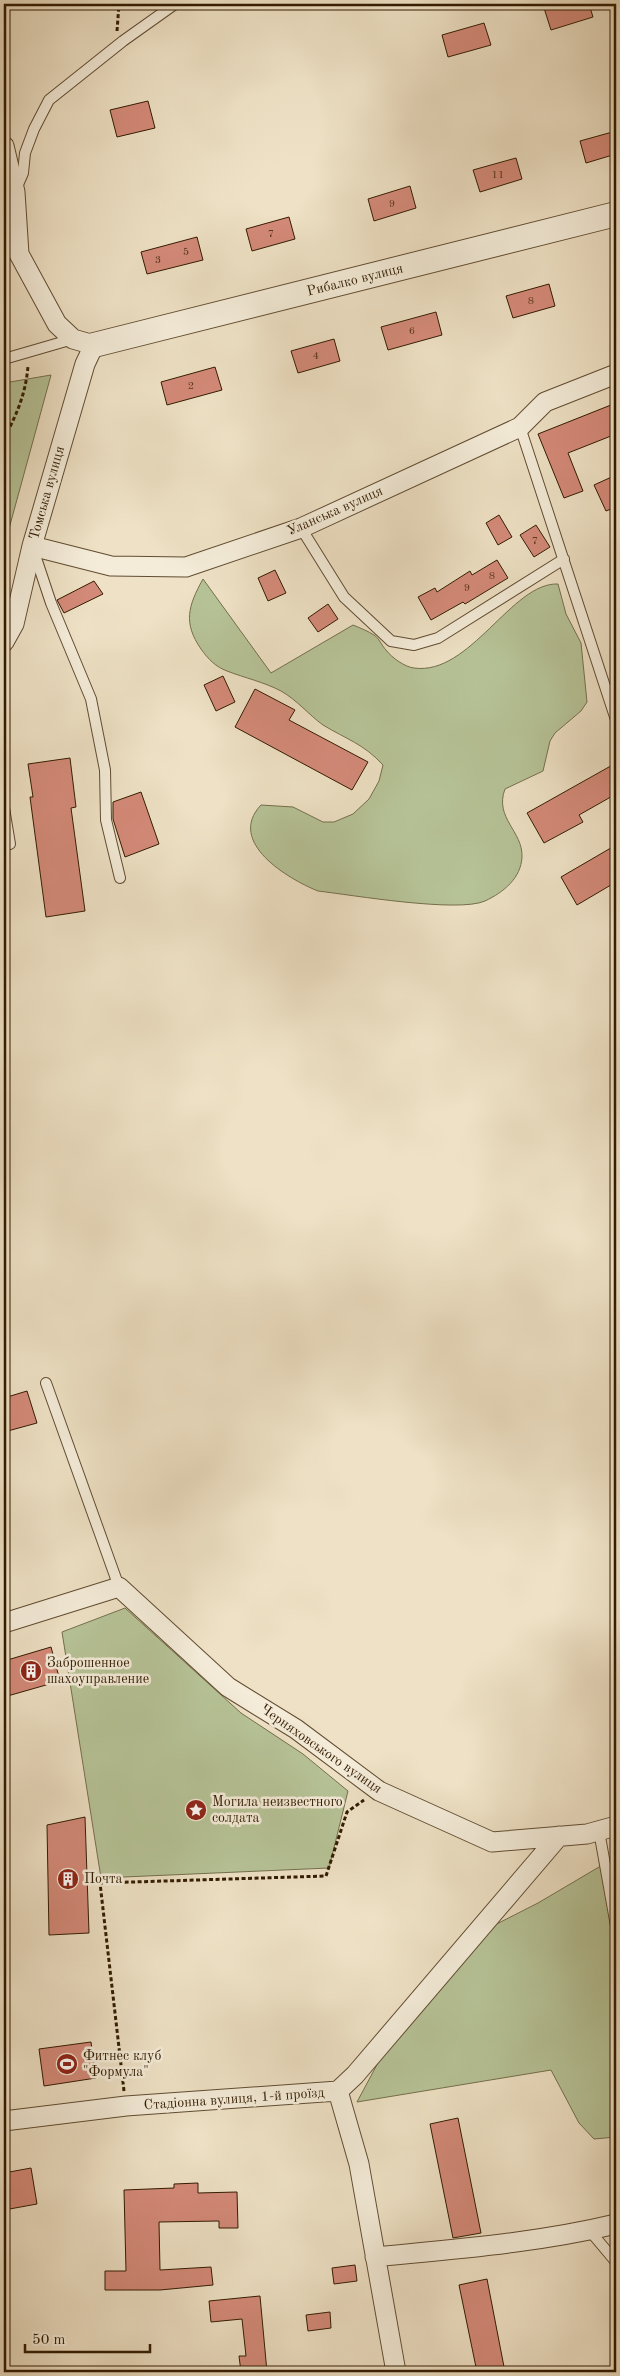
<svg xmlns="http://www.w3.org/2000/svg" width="620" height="2376" viewBox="0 0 620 2376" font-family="'Old Standard TT',serif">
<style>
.green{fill:#b6c397;stroke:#746f4c}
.building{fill:#d48a79;stroke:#321b00}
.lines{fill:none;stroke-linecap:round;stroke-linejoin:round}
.service-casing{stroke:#614c31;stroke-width:12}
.minor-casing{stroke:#614c31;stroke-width:21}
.tertiary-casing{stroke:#614c31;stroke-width:26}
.path{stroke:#321b00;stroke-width:3;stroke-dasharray:4 2.5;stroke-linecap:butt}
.service{stroke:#f4ecd9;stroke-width:10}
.minor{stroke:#f4ecd9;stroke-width:19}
.tertiary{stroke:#f4ecd9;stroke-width:24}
.labels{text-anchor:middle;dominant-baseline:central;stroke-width:5;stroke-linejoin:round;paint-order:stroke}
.number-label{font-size:11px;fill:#5a371e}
.street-label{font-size:14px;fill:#321b00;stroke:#f4ecd9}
.poi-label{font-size:14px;fill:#321b00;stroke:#f4ecd9;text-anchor:start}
</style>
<rect width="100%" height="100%" fill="#eee1c5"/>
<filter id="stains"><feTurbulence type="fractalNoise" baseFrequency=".004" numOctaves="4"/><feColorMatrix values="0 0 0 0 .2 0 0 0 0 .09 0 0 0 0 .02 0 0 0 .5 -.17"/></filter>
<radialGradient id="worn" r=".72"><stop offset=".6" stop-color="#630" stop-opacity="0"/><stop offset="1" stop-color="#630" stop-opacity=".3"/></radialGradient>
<path class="green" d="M 51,375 L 4,547 L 4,383 Z
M 203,579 L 271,673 L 353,625 C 360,628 368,631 374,635 C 379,638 382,646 386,650 C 392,658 405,667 414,668 C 470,676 512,582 558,584 L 566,614 L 581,643 L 587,702 L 581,711 L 555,733 L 550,741 L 543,771 L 505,789 C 494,818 523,831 522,857 C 521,878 504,892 485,901 C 458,913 352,895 318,891 C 288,879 226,842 261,805 L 293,807 L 323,822 L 334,822 L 353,814 L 369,799 L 379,781 L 383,765 C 364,744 346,739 323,725 C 309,715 297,700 281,691 C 264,682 245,678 227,671 C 216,667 208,659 201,649 C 183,623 188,606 203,579 Z
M 125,1608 L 241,1713 L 303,1754 L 348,1791 L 329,1868 L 101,1878 L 62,1632 Z
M 616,1857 L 616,2137 L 594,2139 L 579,2123 L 551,2070 L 357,2102 L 410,2003 L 475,1935 L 538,1903 Z"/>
<path class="building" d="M 558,4 L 589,4 L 593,17 L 551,30 L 544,8 Z
M 484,23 L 491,45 L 448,57 L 442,35 Z
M 148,101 L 155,128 L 117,137 L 110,110 Z
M 616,131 L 616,154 L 586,163 L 580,141 Z
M 516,158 L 522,179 L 480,192 L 473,170 Z
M 410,186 L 416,208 L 374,221 L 368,199 Z
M 289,217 L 295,239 L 252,251 L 246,229 Z
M 197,237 L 203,260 L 147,274 L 141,252 Z
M 549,284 L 555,306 L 513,318 L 506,296 Z
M 436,312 L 442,335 L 388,350 L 381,327 Z
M 334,339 L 340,361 L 298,373 L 291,351 Z
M 215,367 L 222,390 L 167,405 L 161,382 Z
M 616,403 L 616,434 L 568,453 L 583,491 L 564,498 L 538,434 Z
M 616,475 L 616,507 L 606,511 L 594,485 Z
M 499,515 L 512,537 L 498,545 L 486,523 Z
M 536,525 L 550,547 L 534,557 L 520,535 Z
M 497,560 L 508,578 L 465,604 L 463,602 L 431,620 L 418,597 L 435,588 L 437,592 L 470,571 L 472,575 Z
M 275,570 L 286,593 L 268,601 L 258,578 Z
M 94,581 L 103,594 L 64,613 L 57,600 Z
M 328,604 L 338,619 L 318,632 L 308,618 Z
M 223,676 L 235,702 L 216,711 L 204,685 Z
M 255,689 L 295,710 L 289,720 L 368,762 L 352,790 L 235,727 Z
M 70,758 L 76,807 L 71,808 L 85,911 L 46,917 L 30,797 L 33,797 L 28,764 Z
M 616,763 L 616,794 L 579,815 L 583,822 L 544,843 L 527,813 Z
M 141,792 L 159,844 L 125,857 L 113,819 L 113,802 Z
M 616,845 L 616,882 L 577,905 L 561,877 Z
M 27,1391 L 37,1423 L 4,1432 L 4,1398 Z
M 51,1647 L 60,1681 L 4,1697 L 4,1661 Z
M 85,1817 L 89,1933 L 49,1935 L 47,1825 Z
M 91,2042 L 96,2078 L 44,2086 L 39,2049 Z
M 458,2118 L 481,2233 L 453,2238 L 430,2124 Z
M 31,2168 L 37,2204 L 4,2210 L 4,2173 Z
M 198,2183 L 198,2193 L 237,2192 L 238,2228 L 219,2228 L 219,2221 L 159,2222 L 160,2270 L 211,2267 L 213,2285 L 160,2290 L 105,2290 L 105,2271 L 126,2271 L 124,2190 L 174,2188 L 174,2184 Z
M 355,2265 L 357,2281 L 334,2284 L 332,2268 Z
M 487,2279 L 505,2372 L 477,2372 L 459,2285 Z
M 260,2296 L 267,2372 L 241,2372 L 239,2356 L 246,2356 L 242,2319 L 211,2322 L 209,2301 Z
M 330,2312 L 331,2328 L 308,2331 L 306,2315 Z"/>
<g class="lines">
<g class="service-casing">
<path id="service" d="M 16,189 L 23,173 L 25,153 L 34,129 L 49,100 L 123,41 L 175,4
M 4,359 L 73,339
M 520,427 L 616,720
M 301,528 L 344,597 L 391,641 L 414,645 L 438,638 L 564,559
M 34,552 L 51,603 L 91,699 L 105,770 L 106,820 L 120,878
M 4,808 L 10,844
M 46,1383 L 119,1587
M 599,1831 L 616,1926
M 590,2231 L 616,2262"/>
</g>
<g class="minor-casing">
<path id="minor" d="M 4,146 L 15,192 L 19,254 L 57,324 L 73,339 L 94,345 L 85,364 L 32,546 L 14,624 L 4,642
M 32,546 L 111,566 L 186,567 L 301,528 L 520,427 L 545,402 L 616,374
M 4,1623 L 119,1587 L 228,1687 L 296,1729 L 379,1791 L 492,1842 L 587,1834 L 616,1826
M 338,2091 L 359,2164 L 396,2372
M 4,2121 L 126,2106 L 338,2091 L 355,2075 L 559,1836
M 375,2257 C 456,2249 537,2243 616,2224"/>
</g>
<g class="tertiary-casing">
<path id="tertiary" d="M 94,345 L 616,214"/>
</g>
<path class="path" d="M 117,31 L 119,4
M 4,438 C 17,415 26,392 28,366
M 124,2091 L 100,1883 L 326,1876 L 347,1812 L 364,1800"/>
<use href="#service" class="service"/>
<use href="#minor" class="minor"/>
<use href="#tertiary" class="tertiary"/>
</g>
<defs>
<g id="building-disc" transform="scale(1.125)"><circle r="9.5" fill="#8f2418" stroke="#f4ecd9"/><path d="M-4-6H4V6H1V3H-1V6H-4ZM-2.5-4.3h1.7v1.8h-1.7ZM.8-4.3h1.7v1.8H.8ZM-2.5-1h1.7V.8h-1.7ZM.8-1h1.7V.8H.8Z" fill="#fff"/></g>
<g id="sight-disc" transform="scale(1.125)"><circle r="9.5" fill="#8f2418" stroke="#f4ecd9"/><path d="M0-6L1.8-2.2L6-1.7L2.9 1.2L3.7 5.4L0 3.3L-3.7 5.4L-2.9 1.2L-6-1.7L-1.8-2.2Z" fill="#fff"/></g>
<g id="stadium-disc" transform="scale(1.125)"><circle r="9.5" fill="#8f2418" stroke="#f4ecd9"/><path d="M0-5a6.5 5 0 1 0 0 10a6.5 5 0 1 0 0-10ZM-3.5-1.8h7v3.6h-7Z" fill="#fff"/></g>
</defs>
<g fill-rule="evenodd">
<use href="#building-disc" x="31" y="1671"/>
<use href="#sight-disc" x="196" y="1810"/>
<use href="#building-disc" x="68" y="1879"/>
<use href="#stadium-disc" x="67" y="2064"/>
</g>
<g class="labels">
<g class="number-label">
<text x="498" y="175">11</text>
<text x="392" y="204">9</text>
<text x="271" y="234">7</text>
<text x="186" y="252">5</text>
<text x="158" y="260">3</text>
<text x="531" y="301">8</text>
<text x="412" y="331">6</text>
<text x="316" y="356">4</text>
<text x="191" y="386">2</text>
<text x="535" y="541">7</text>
<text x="492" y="576">8</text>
<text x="467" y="588">9</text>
</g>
<g class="street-label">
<text transform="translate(355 280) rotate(-14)">Рибалко вулиця</text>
<text transform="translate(47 493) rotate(-74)">Томська вулиця</text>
<text transform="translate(335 511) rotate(-24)">Уланська вулиця</text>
<text transform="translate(321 1749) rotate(35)">Черняховського вулиця</text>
<text transform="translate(234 2099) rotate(-4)">Стадіонна вулиця, 1-й проїзд</text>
</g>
<g class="poi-label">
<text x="47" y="1663">Заброшенное<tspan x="47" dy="16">шахоуправление</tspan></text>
<text x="212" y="1802">Могила неизвестного<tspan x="212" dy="16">солдата</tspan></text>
<text x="84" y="1879">Почта</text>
<text x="83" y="2056">Фитнес клуб<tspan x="83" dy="16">"Формула"</tspan></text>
</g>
</g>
<rect width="620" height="2376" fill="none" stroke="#eee1c5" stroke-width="20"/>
<rect x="5" y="5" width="610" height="2366" fill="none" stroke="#321b00" stroke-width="2.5"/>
<rect x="10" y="10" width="600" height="2356" fill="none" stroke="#321b00"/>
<path d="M25 2344v8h125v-8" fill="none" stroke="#321b00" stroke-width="2.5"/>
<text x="32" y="2344" font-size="15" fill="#321b00" stroke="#f4ecd9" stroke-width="4" paint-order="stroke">50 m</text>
<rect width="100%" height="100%" filter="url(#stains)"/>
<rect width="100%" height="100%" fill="url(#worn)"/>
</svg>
